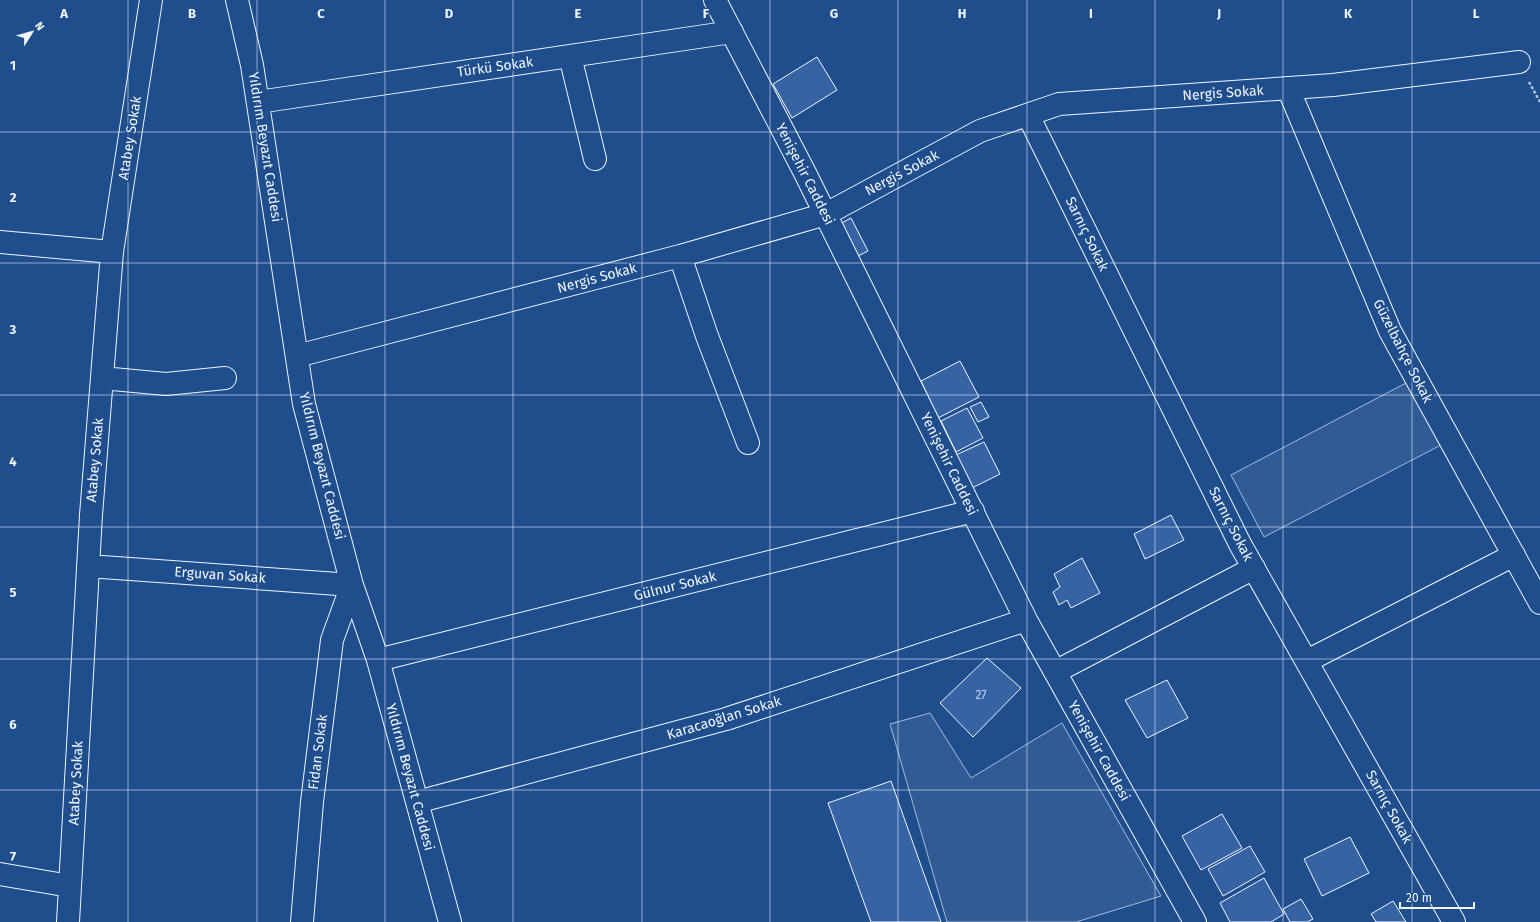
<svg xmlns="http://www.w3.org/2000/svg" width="1540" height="922" viewBox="0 0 1540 922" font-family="'Fira Sans',sans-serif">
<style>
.built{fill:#305b95;stroke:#a8bbd7}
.building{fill:#3563a3;stroke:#f2f6ff}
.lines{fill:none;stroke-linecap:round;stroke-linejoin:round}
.minor-casing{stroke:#f2f6ff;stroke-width:24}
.path{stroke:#b3c4dc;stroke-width:2.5;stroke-dasharray:3 2;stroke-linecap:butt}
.minor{stroke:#1f4e8c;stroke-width:22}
.grid{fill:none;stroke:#f2f6ff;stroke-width:1;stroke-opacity:0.55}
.labels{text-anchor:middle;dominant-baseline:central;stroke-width:3;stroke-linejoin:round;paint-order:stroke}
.number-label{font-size:12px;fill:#c3d1e8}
.street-label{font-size:14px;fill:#f2f6ff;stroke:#1f4e8c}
.grid-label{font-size:13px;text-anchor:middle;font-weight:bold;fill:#f2f6ff;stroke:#1f4e8c;stroke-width:3;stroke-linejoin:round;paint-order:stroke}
</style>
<rect width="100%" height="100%" fill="#1f4e8c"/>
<path class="built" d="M 1408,382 L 1441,445 L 1264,537 L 1231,475 Z
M 930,713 L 971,778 L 1062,723 L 1161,896 L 1076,922 L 947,922 L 890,724 Z"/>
<path class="building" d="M 817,57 L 837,90 L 792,118 L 773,84 Z
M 851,218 L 868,251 L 852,259 L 836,226 Z
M 960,361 L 979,397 L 938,418 L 921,381 Z
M 981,402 L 989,417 L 978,422 L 970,407 Z
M 967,408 L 983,438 L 956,452 L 941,421 Z
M 984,442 L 1000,474 L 966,491 L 956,455 Z
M 1171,515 L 1184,540 L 1145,559 L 1134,534 Z
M 1082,558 L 1100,593 L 1071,608 L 1067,600 L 1059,605 L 1053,592 L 1060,587 L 1054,574 Z
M 987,658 L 1021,688 L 973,737 L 940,703 Z
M 1167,680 L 1188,718 L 1147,738 L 1125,700 Z
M 891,781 L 941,922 L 871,922 L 828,803 Z
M 1222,814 L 1242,848 L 1201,870 L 1182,836 Z
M 1350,837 L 1369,873 L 1322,896 L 1304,859 Z
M 1250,846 L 1265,872 L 1223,896 L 1208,869 Z
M 1264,878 L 1284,914 L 1271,922 L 1230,922 L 1220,903 Z
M 1301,899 L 1313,919 L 1307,922 L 1290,922 L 1283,909 Z
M 1393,901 L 1406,922 L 1376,922 L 1371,914 Z"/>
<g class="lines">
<g class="minor-casing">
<path id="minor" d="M 237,0 L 252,65 L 304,404 L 352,585 L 378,660 L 450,922
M 715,0 L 805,173 L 1026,620 L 1195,922
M 570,56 L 595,159
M 1288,88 L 1390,331 L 1540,603
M 258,102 L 732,32
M 1028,115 L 1240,544 L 1454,922
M 0,242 L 112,252
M 680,256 L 707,336 L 748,443
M 297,356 L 680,256 L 826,214 L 980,131 L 1059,104 L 1333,85 L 1519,62
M 102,378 L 166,384 L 225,378
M 88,566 L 352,585 L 332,640 L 312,802 L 302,922
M 378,660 L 973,511
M 1307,661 L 1514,555
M 1055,672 L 1254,568
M 417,802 L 726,719 L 1026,620
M 0,874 L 70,886
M 68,922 L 91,515 L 112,252 L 151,0"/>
</g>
<path class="path" d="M 1529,82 L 1540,102"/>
<use href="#minor" class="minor"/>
</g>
<path class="grid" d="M 128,0 L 128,922M 257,0 L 257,922M 385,0 L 385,922M 513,0 L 513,922M 642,0 L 642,922M 770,0 L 770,922M 898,0 L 898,922M 1027,0 L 1027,922M 1155,0 L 1155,922M 1283,0 L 1283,922M 1412,0 L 1412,922M 0,132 L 1540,132M 0,263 L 1540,263M 0,395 L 1540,395M 0,527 L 1540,527M 0,659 L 1540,659M 0,790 L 1540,790"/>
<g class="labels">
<g class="number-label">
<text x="981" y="695">27</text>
</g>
<g class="street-label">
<text transform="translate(495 67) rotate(-8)">Türkü Sokak</text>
<text transform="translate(1223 93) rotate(-4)">Nergis Sokak</text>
<text transform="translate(130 138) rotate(-81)">Atabey Sokak</text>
<text transform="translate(265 147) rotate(81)">Yıldırım Beyazıt Caddesi</text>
<text transform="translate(902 173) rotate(-28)">Nergis Sokak</text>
<text transform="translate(805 174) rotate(63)">Yenişehir Caddesi</text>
<text transform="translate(1087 234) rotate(64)">Sarnıç Sokak</text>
<text transform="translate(597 278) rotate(-15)">Nergis Sokak</text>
<text transform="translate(1403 351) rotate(63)">Güzelbahçe Sokak</text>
<text transform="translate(95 460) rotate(-85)">Atabey Sokak</text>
<text transform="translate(949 464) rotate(64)">Yenişehir Caddesi</text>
<text transform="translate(322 466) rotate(76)">Yıldırım Beyazıt Caddesi</text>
<text transform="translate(1231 524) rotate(63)">Sarnıç Sokak</text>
<text transform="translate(220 575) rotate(4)">Erguvan Sokak</text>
<text transform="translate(675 586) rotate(-14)">Gülnur Sokak</text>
<text transform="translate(724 718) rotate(-17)">Karacaoğlan Sokak</text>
<text transform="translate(1099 751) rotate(61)">Yenişehir Caddesi</text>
<text transform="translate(318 752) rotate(-83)">Fidan Sokak</text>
<text transform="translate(410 777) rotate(75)">Yıldırım Beyazıt Caddesi</text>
<text transform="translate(76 783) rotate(-87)">Atabey Sokak</text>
<text transform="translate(1389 807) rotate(61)">Sarnıç Sokak</text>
</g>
</g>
<g class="grid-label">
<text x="64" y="18">A</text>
<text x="192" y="18">B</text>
<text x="321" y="18">C</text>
<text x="449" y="18">D</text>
<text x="578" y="18">E</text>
<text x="706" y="18">F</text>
<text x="834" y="18">G</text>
<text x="962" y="18">H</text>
<text x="1091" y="18">I</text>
<text x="1219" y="18">J</text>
<text x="1348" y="18">K</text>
<text x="1476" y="18">L</text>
<text x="13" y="70">1</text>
<text x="13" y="202">2</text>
<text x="13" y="334">3</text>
<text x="13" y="466">4</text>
<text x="13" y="597">5</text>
<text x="13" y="729">6</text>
<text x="13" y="861">7</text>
</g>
<g transform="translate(32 32) rotate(53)" stroke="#1f4e8c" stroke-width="3" paint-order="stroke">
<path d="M0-3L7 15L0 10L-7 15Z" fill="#f2f6ff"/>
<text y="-6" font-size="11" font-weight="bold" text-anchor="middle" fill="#f2f6ff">N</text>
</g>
<path d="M1400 902v6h74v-6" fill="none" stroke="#f2f6ff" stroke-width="2"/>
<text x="1406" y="902" font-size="12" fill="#f2f6ff" stroke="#1f4e8c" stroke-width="3" paint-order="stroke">20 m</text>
</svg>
